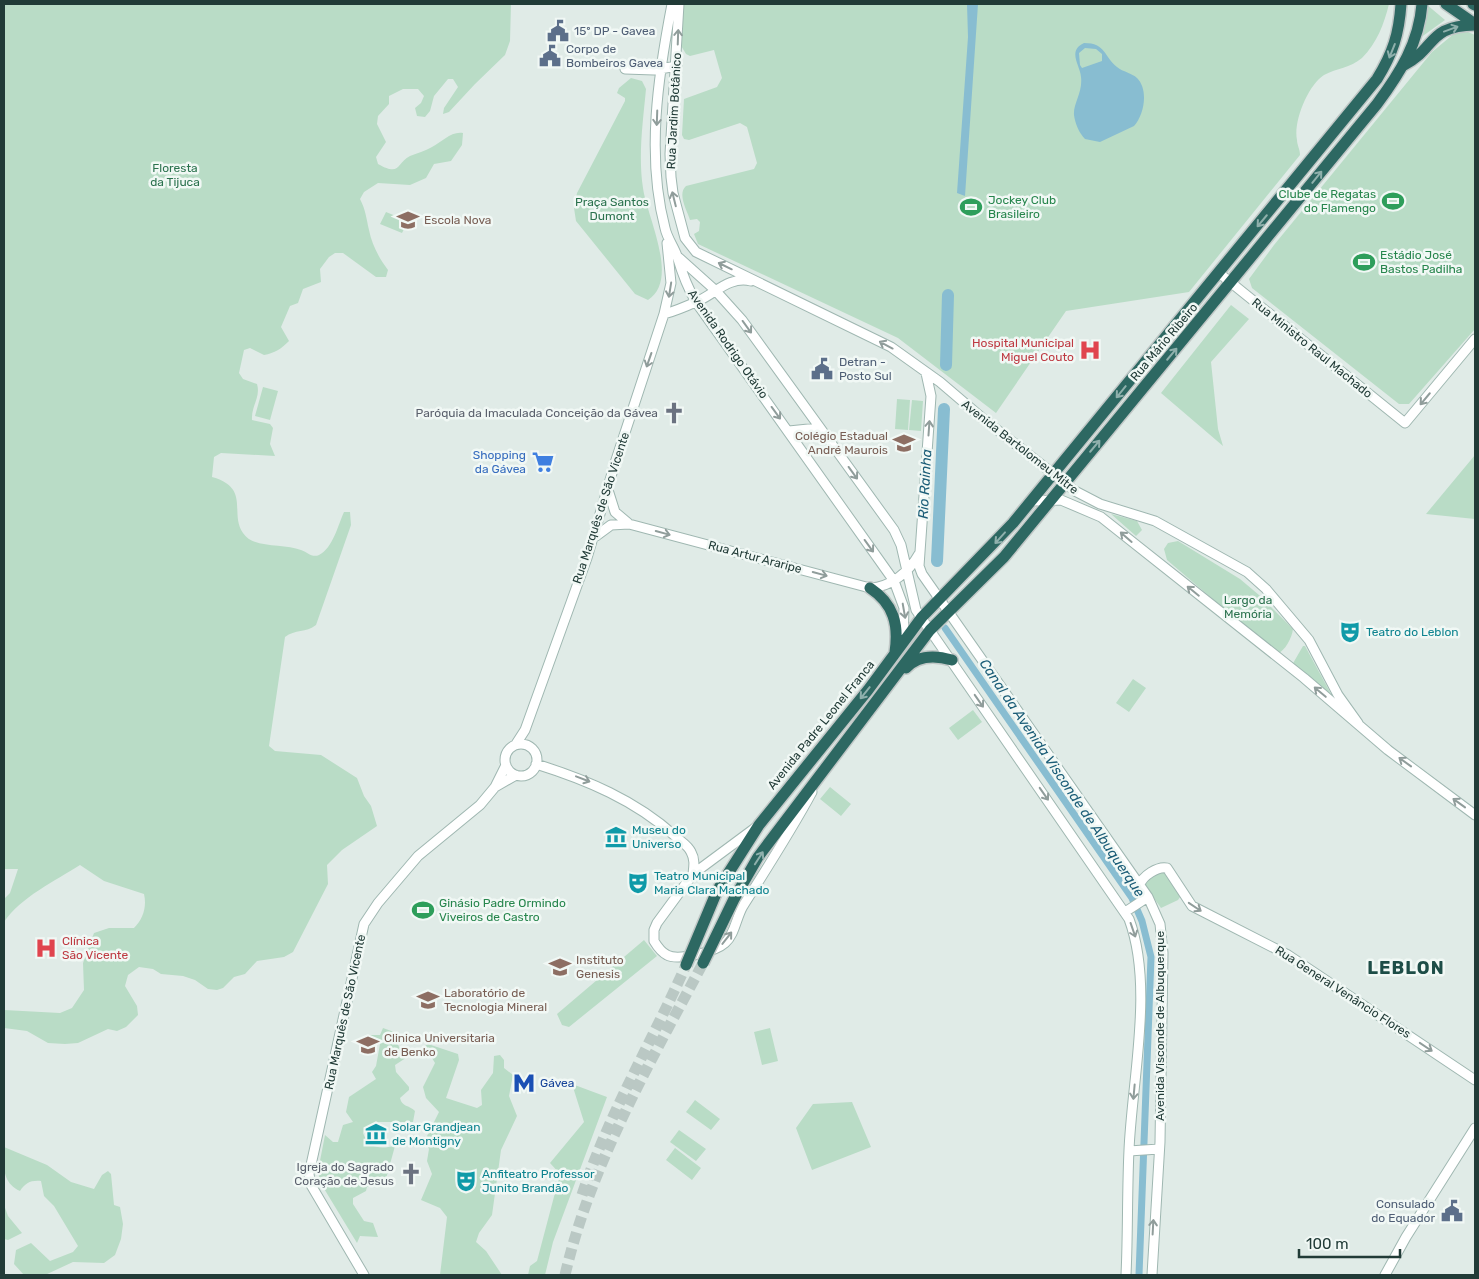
<svg xmlns="http://www.w3.org/2000/svg" width="1479" height="1279" viewBox="0 0 1479 1279" font-family="Rubik,sans-serif">
<style>
.green{fill:#b9dcc6}
.water{fill:#88bdd1;fill-rule:evenodd}
.lines{fill:none;stroke-linecap:round;stroke-linejoin:round}
.canal{stroke:#88bdd1;stroke-width:7}
.river{stroke:#88bdd1;stroke-width:12}
.highway-tunnel{stroke:#bac8c4;stroke-width:11;stroke-dasharray:11 5.5;stroke-linecap:butt}
.secondary-casing{stroke:#9fb7b1;stroke-width:11}
.highway-casing{stroke:#c1c8c7;stroke-width:14}
.secondary{stroke:#fff;stroke-width:9}
.highway{stroke:#2d6862;stroke-width:11}
.highway-bridge-casing{stroke:#c1c8c7;stroke-width:14;stroke-linecap:butt}
.highway-bridge{stroke:#2d6862;stroke-width:11}
.oneway{stroke:#8fb0ac}
.oneway2{stroke:#909d9b}
.labels{text-anchor:middle;dominant-baseline:central;stroke-width:5;stroke-linejoin:round;paint-order:stroke}
.service-label{font-size:12px;fill:#4e5e75;stroke:#f1f8f5;text-anchor:start}
.street-label{font-size:12px;fill:#213b37;stroke:#f1f8f5}
.park-label{font-size:12px;fill:#2b724e;stroke:#f1f8f5}
.leisure-label{font-size:12px;fill:#27864d;stroke:#f1f8f5;text-anchor:start}
.education-label{font-size:12px;fill:#785e54;stroke:#f1f8f5;text-anchor:start}
.health-label{font-size:12px;fill:#be3a42;stroke:#f1f8f5;text-anchor:end}
.worship-label{font-size:12px;fill:#5b616d;stroke:#f1f8f5;text-anchor:end}
.shop-label{font-size:12px;fill:#366cbe;stroke:#f1f8f5;text-anchor:end}
.culture-label{font-size:12px;fill:#0d838f;stroke:#f1f8f5;text-anchor:start}
.transit-label{font-size:12px;fill:#164399;stroke:#f1f8f5;text-anchor:start}
.water-label{font-size:14px;font-style:italic;fill:#1b5d77;stroke:#f1f8f5}
.district-label{font-size:18px;font-weight:bold;letter-spacing:1px;fill:#1d4d47;stroke:#f1f8f5}
</style>
<rect width="100%" height="100%" fill="#e0ebe7"/>
<path class="green" d="M 4,4 L 511,4 L 510,41 L 505,55 L 475,84 L 449,112 L 443,114 L 444,108 L 458,87 L 453,79 L 448,79 L 434,96 L 430,111 L 425,117 L 417,116 L 415,108 L 421,103 L 424,96 L 418,89 L 403,89 L 389,96 L 389,104 L 378,116 L 377,124 L 386,142 L 376,157 L 378,164 C 401,177 396,163 410,156 C 417,153 425,151 432,147 C 442,142 451,131 463,133 L 462,145 L 451,161 L 434,164 L 426,178 L 410,185 L 378,183 L 364,192 L 360,199 C 366,211 366,217 369,230 C 372,245 379,258 388,270 L 386,277 L 376,277 L 343,253 L 335,253 L 329,257 L 320,269 L 321,282 L 303,289 L 298,303 L 290,306 L 281,327 L 289,341 C 281,349 275,353 264,355 L 250,348 L 244,350 L 239,373 L 243,379 L 257,384 C 261,397 251,406 252,420 L 270,424 L 273,428 L 270,444 L 275,456 L 221,453 L 214,457 L 212,477 C 251,488 229,513 243,533 C 253,549 284,543 301,550 C 307,552 312,558 319,555 C 333,548 338,525 344,512 L 350,512 L 351,525 L 316,625 C 306,633 295,629 285,637 L 269,746 L 275,751 L 321,755 L 357,778 L 364,796 L 371,806 L 377,826 L 342,850 L 327,865 L 328,884 L 293,952 L 284,957 L 257,961 L 245,974 L 234,977 L 223,988 L 217,990 L 208,989 L 195,980 L 183,976 L 161,974 L 153,969 L 139,967 L 128,975 L 125,986 L 137,1006 L 138,1015 L 126,1027 L 117,1031 L 108,1029 L 78,1043 L 65,1044 L 48,1043 L 27,1031 L 4,1028 L 4,1010 L 60,1013 L 72,1008 L 84,990 L 83,963 L 94,933 L 109,928 L 134,928 C 143,919 147,907 144,894 L 104,881 L 80,865 C 55,881 21,897 4,922 L 4,899 L 10,893 L 18,869 L 4,869 Z
M 683,4 L 1389,4 C 1384,24 1377,43 1362,58 C 1350,68 1337,68 1324,75 C 1308,85 1293,122 1297,140 C 1297,145 1300,149 1300,155 L 1189,292 L 1066,311 L 996,413 L 898,338 L 698,244 L 694,234 L 699,231 L 700,222 L 697,219 L 690,220 C 687,210 677,194 686,186 L 754,169 L 757,163 L 747,127 L 740,123 L 689,140 L 684,139 L 682,135 L 684,99 L 717,87 L 722,78 L 714,50 L 690,56 L 686,54 L 680,44 Z
M 1426,4 L 1445,20 L 1420,38 Z
M 1456,32 L 1468,32 L 1475,35 L 1475,329 L 1409,404 L 1399,404 L 1252,288 L 1249,279 L 1274,245 L 1432,52 Z
M 631,78 L 642,81 L 646,89 C 643,121 638,156 643,188 C 647,217 680,280 648,300 L 635,294 L 576,221 L 574,208 L 577,193 L 625,101 L 625,98 L 617,93 L 619,88 Z
M 386,212 L 408,221 L 402,233 L 380,224 Z
M 1231,305 L 1249,319 L 1211,362 L 1218,429 L 1223,446 L 1161,393 Z
M 263,387 L 278,391 L 270,420 L 255,416 Z
M 897,399 L 910,400 L 908,430 L 895,429 Z
M 912,400 L 923,401 L 921,431 L 909,430 Z
M 1475,455 L 1475,519 L 1426,514 Z
M 1111,514 L 1137,521 L 1142,530 L 1136,536 Z
M 1178,541 L 1240,579 L 1259,595 L 1293,629 C 1292,638 1285,651 1277,654 L 1167,560 L 1164,549 L 1168,543 Z
M 1303,646 L 1305,646 L 1331,694 L 1292,665 Z
M 1133,679 L 1146,688 L 1129,712 L 1116,703 Z
M 973,710 L 982,722 L 958,740 L 949,728 Z
M 830,787 L 851,804 L 841,816 L 820,799 Z
M 1161,871 L 1165,871 L 1180,897 L 1178,900 L 1161,908 L 1145,886 L 1147,879 Z
M 644,940 L 657,956 L 569,1027 L 562,1025 L 557,1014 Z
M 383,1028 L 394,1032 L 399,1047 L 408,1049 L 412,1054 L 395,1065 L 396,1072 L 409,1087 L 409,1090 L 400,1098 C 402,1107 409,1105 415,1111 L 413,1122 L 379,1122 L 374,1126 L 371,1126 L 363,1133 C 369,1149 380,1149 395,1146 L 384,1186 L 367,1187 L 366,1191 L 353,1198 L 353,1204 L 364,1221 L 373,1223 L 378,1237 L 360,1236 L 357,1243 L 320,1182 L 318,1171 L 325,1135 L 333,1142 L 338,1142 L 343,1125 L 353,1122 L 346,1112 L 349,1097 L 376,1079 L 372,1072 L 376,1066 L 380,1044 L 364,1039 L 370,1035 L 380,1035 Z
M 770,1028 L 778,1061 L 762,1065 L 754,1032 Z
M 428,1044 L 458,1054 L 459,1060 L 446,1098 L 477,1108 L 482,1105 L 481,1090 L 493,1073 L 494,1056 L 500,1055 L 504,1060 L 504,1068 L 513,1075 L 509,1096 L 517,1116 L 501,1150 L 492,1215 L 479,1233 L 476,1242 L 486,1251 L 502,1275 L 440,1275 L 447,1217 L 440,1208 L 421,1200 L 432,1174 L 427,1161 L 429,1149 L 425,1140 L 439,1112 L 426,1098 L 423,1087 L 435,1063 L 425,1046 Z
M 572,1084 L 607,1097 L 553,1242 L 545,1275 L 528,1275 L 530,1266 L 537,1261 L 560,1174 L 550,1163 L 584,1122 Z
M 695,1100 L 720,1119 L 711,1130 L 686,1112 Z
M 852,1102 L 871,1147 L 812,1170 L 796,1128 L 813,1104 Z
M 679,1130 L 706,1149 L 696,1161 L 670,1142 Z
M 4,1147 L 47,1165 L 71,1182 L 94,1189 L 102,1175 L 108,1171 L 111,1174 L 114,1205 L 120,1207 L 123,1224 L 121,1239 L 115,1255 L 104,1263 L 73,1262 L 45,1275 L 24,1275 L 14,1264 L 16,1250 L 31,1243 L 50,1261 L 73,1252 L 78,1246 L 54,1206 L 44,1196 L 41,1181 C 31,1180 25,1183 20,1191 C 1,1182 4,1165 4,1147 Z
M 675,1148 L 701,1168 L 692,1180 L 666,1160 Z
M 4,1205 L 8,1216 L 22,1233 L 8,1240 L 4,1239 Z"/>
<path class="water" d="M 967,4 L 978,4 L 965,196 L 957,193 L 968,37 Z
M 1084,43 C 1106,43 1104,57 1117,67 C 1123,72 1132,73 1137,78 C 1149,90 1144,115 1134,126 L 1100,142 L 1085,139 C 1079,133 1075,123 1074,115 C 1073,104 1083,92 1081,77 C 1080,65 1067,51 1084,43 ZM 1085,48 L 1096,49 L 1102,54 L 1102,61 L 1082,68 L 1080,65 L 1079,53 Z"/>
<g class="lines">
<path class="canal" d="M 945,628 L 1132,898 L 1142,921 L 1151,957 L 1139,1275"/>
<path class="river" d="M 946,365 L 948,295
M 937,561 L 944,409"/>
<path class="highway-tunnel" d="M 582,1195 C 608,1115 652,1042 686,965
M 565,1275 C 591,1163 650,1063 703,963"/>
<g class="secondary-casing">
<path id="secondary" d="M 672,4 C 658,76 646,156 665,228 C 667,238 674,247 677,256 C 682,273 687,287 696,302 L 894,581 L 904,608 L 903,642
M 679,4 L 670,154 L 671,177 L 673,193 L 685,238 L 696,252 L 891,347 L 940,382 L 981,417 L 1075,491 L 1100,504 L 1155,521 L 1247,572 L 1266,589 L 1309,640 L 1338,695 L 1358,723
M 625,69 L 654,70 L 677,66
M 677,256 L 715,290 L 742,320 L 894,530 L 901,545 L 916,610 L 1129,919 C 1154,986 1132,1079 1129,1150 C 1127,1192 1128,1233 1126,1275
M 1219,273 L 1405,423 L 1475,339
M 664,314 C 676,311 687,306 698,301 C 716,293 729,276 751,281
M 926,373 L 931,396 L 920,552 L 919,566 L 922,574 L 1148,897 L 1160,924 L 1163,953 L 1160,1142 L 1152,1275
M 789,431 L 818,428
M 609,493 L 615,512 L 628,523
M 1032,501 L 1061,500 L 1101,517 L 1304,678 L 1388,750 L 1475,815
M 596,536 L 611,525 L 629,524 L 870,588 C 891,587 909,572 919,554
M505 760a16 16 0 1 1 32 0a16 16 0 1 1-32 0Z
M 516,744 L 525,730 L 587,558 L 615,463 L 664,314 L 671,283 L 667,243
M 536,764 C 587,780 635,800 675,836 C 680,841 688,845 691,852 C 695,859 694,866 693,874
M 495,787 L 516,775
M 755,828 L 693,874 L 657,923 L 654,930 L 654,941 C 657,946 661,952 667,955 C 678,961 715,952 725,943 C 735,934 736,918 743,906 C 767,868 791,831 812,792
M 1140,885 C 1142,876 1158,866 1167,868 L 1192,906 L 1288,955 L 1475,1080
M 1125,912 L 1148,897
M 1129,1151 L 1159,1149
M 364,1275 L 311,1185 L 309,1174 L 364,924 L 378,903 L 418,856 L 480,805 L 495,787 L 506,765
M 1385,1275 L 1406,1237 L 1475,1128"/>
</g>
<g class="highway-casing">
<path id="highway" d="M 1446,4 L 1475,24
M 1473,4 L 1475,5
M 1404,65 C 1437,48 1427,26 1475,25
M 870,588 C 894,604 899,625 895,652
M 906,668 C 918,655 935,655 952,660
M 717,891 L 759,825 L 868,690 L 922,617 L 1013,523 L 1377,79 C 1393,53 1399,34 1401,4
M 734,899 L 758,857 L 930,630 L 1004,557 L 1377,104 C 1400,73 1419,43 1422,4"/>
</g>
<use href="#secondary" class="secondary"/>
<use href="#highway" class="highway"/>
<g class="highway-bridge-casing">
<path id="highway-bridge" d="M 703,963 L 734,899
M 686,965 L 717,891"/>
</g>
<use href="#highway-bridge" class="highway-bridge"/>
</g>
<defs><path id="oneway-shaft" d="M-6 0H5M1.5-3L5.5 0L1.5 3" fill="none" stroke-width="1.6" stroke-linecap="round" stroke-linejoin="round" transform="scale(1.25)"/></defs>
<g class="oneway">
<use href="#oneway-shaft" transform="translate(1451 29) rotate(-20)"/>
<use href="#oneway-shaft" transform="translate(1392 51) rotate(112)"/>
<use href="#oneway-shaft" transform="translate(1317 177) rotate(-51)"/>
<use href="#oneway-shaft" transform="translate(1262 221) rotate(130)"/>
<use href="#oneway-shaft" transform="translate(1172 354) rotate(-50)"/>
<use href="#oneway-shaft" transform="translate(1121 392) rotate(129)"/>
<use href="#oneway-shaft" transform="translate(1095 446) rotate(-50)"/>
<use href="#oneway-shaft" transform="translate(1000 538) rotate(132)"/>
<use href="#oneway-shaft" transform="translate(865 693) rotate(129)"/>
<use href="#oneway-shaft" transform="translate(759 858) rotate(-57)"/>
</g>
<g class="oneway2">
<use href="#oneway-shaft" transform="translate(678 37) rotate(-88)"/>
<use href="#oneway-shaft" transform="translate(657 118) rotate(92)"/>
<use href="#oneway-shaft" transform="translate(674 199) rotate(-104)"/>
<use href="#oneway-shaft" transform="translate(725 266) rotate(-154)"/>
<use href="#oneway-shaft" transform="translate(670 290) rotate(99)"/>
<use href="#oneway-shaft" transform="translate(747 327) rotate(54)"/>
<use href="#oneway-shaft" transform="translate(886 345) rotate(-152)"/>
<use href="#oneway-shaft" transform="translate(649 360) rotate(109)"/>
<use href="#oneway-shaft" transform="translate(1425 399) rotate(130)"/>
<use href="#oneway-shaft" transform="translate(776 413) rotate(54)"/>
<use href="#oneway-shaft" transform="translate(929 428) rotate(-86)"/>
<use href="#oneway-shaft" transform="translate(853 473) rotate(54)"/>
<use href="#oneway-shaft" transform="translate(663 533) rotate(15)"/>
<use href="#oneway-shaft" transform="translate(1126 537) rotate(-139)"/>
<use href="#oneway-shaft" transform="translate(869 546) rotate(54)"/>
<use href="#oneway-shaft" transform="translate(820 574) rotate(15)"/>
<use href="#oneway-shaft" transform="translate(1193 591) rotate(-141)"/>
<use href="#oneway-shaft" transform="translate(904 611) rotate(80)"/>
<use href="#oneway-shaft" transform="translate(1320 692) rotate(-140)"/>
<use href="#oneway-shaft" transform="translate(979 701) rotate(55)"/>
<use href="#oneway-shaft" transform="translate(1405 762) rotate(-144)"/>
<use href="#oneway-shaft" transform="translate(583 779) rotate(21)"/>
<use href="#oneway-shaft" transform="translate(1044 794) rotate(55)"/>
<use href="#oneway-shaft" transform="translate(1459 803) rotate(-144)"/>
<use href="#oneway-shaft" transform="translate(1195 907) rotate(34)"/>
<use href="#oneway-shaft" transform="translate(1133 930) rotate(71)"/>
<use href="#oneway-shaft" transform="translate(727 938) rotate(-52)"/>
<use href="#oneway-shaft" transform="translate(1426 1047) rotate(34)"/>
<use href="#oneway-shaft" transform="translate(1134 1092) rotate(95)"/>
<use href="#oneway-shaft" transform="translate(1153 1227) rotate(-87)"/>
</g>
<defs>
<g id="civic-bare" transform="scale(1.725)"><path d="M-.6-6.5H3V-4.5H.6V-3L4-1V1h2V6H-6V1h2V-1L-.6-3ZM-1.2 2.5V6h2.4V2.5Z" fill="#5c6f8a" stroke="#f1f8f5" stroke-width="2.5" paint-order="stroke"/></g>
<g id="stadium-bare" transform="scale(1.725)"><path d="M0-5a6.5 5 0 1 0 0 10a6.5 5 0 1 0 0-10ZM-3.5-1.8h7v3.6h-7Z" fill="#2e9e5b" stroke="#f1f8f5" stroke-width="2.5" paint-order="stroke"/></g>
<g id="school-bare" transform="scale(1.725)"><path d="M0-5L7-2L0 1L-7-2ZM-4 1L0 2.5L4 1V4Q0 6-4 4Z" fill="#8d6e63" stroke="#f1f8f5" stroke-width="2.5" paint-order="stroke"/></g>
<g id="hospital-bare" transform="scale(1.725)"><path d="M-5-5h3v3.5h4V-5h3V5h-3V1.5h-4V5h-3Z" fill="#e0444e" stroke="#f1f8f5" stroke-width="2.5" paint-order="stroke"/></g>
<g id="church-bare" transform="scale(1.725)"><path d="M-1.2-6h2.4v3.5h3.3v2.4h-3.3V6h-2.4V-.1h-3.3v-2.4h3.3Z" fill="#6b7280" stroke="#f1f8f5" stroke-width="2.5" paint-order="stroke"/></g>
<g id="supermarket-bare" transform="scale(1.725)"><path d="M-6-5.5h2.5l.6 2H6L4.5 2H-2.5L-4.4-4H-6ZM-1.5 3.2a1.3 1.3 0 1 0 .1 0ZM3 3.2a1.3 1.3 0 1 0 .1 0Z" fill="#3f7fe0" stroke="#f1f8f5" stroke-width="2.5" paint-order="stroke"/></g>
<g id="theatre-bare" transform="scale(1.725)"><path d="M-5-5.5Q0-4 5-5.5V0Q5 5 0 6Q-5 5-5 0ZM-3.3-2.5H-1v1.5H-3.3ZM1-2.5H3.3v1.5H1ZM-2.8 1Q0 5.5 2.8 1Z" fill="#0f9aa8" stroke="#f1f8f5" stroke-width="2.5" paint-order="stroke"/></g>
<g id="museum-bare" transform="scale(1.725)"><path d="M0-6L6-3V-2H-6V-3ZM-5-1h2V3h-2ZM-1-1h2V3h-2ZM3-1h2V3H3ZM-6 4H6V6H-6Z" fill="#0f9aa8" stroke="#f1f8f5" stroke-width="2.5" paint-order="stroke"/></g>
<g id="university-bare" transform="scale(1.725)"><path d="M0-5L7-2L0 1L-7-2ZM-4 1L0 2.5L4 1V4Q0 6-4 4Z" fill="#8d6e63" stroke="#f1f8f5" stroke-width="2.5" paint-order="stroke"/></g>
<g id="metro-bare" transform="scale(1.725)"><path d="M-5.5 5V-5H-3L0 0L3-5H5.5V5H3V-.5L0 4L-3-.5V5Z" fill="#1a4fb4" stroke="#f1f8f5" stroke-width="2.5" paint-order="stroke"/></g>
</defs>
<g fill-rule="evenodd">
<use href="#civic-bare" x="558" y="31"/>
<use href="#civic-bare" x="550" y="56"/>
<use href="#stadium-bare" x="1393" y="201"/>
<use href="#stadium-bare" x="971" y="207"/>
<use href="#school-bare" x="408" y="220"/>
<use href="#stadium-bare" x="1364" y="262"/>
<use href="#hospital-bare" x="1090" y="350"/>
<use href="#civic-bare" x="822" y="369"/>
<use href="#church-bare" x="674" y="413"/>
<use href="#school-bare" x="904" y="443"/>
<use href="#supermarket-bare" x="543" y="462"/>
<use href="#theatre-bare" x="1350" y="632"/>
<use href="#museum-bare" x="616" y="837"/>
<use href="#theatre-bare" x="638" y="883"/>
<use href="#stadium-bare" x="423" y="910"/>
<use href="#hospital-bare" x="46" y="948"/>
<use href="#university-bare" x="560" y="967"/>
<use href="#university-bare" x="428" y="1000"/>
<use href="#university-bare" x="368" y="1045"/>
<use href="#metro-bare" x="524" y="1083"/>
<use href="#museum-bare" x="376" y="1134"/>
<use href="#church-bare" x="411" y="1174"/>
<use href="#theatre-bare" x="466" y="1181"/>
<use href="#civic-bare" x="1452" y="1211"/>
</g>
<g class="labels">
<g class="service-label">
<text x="574" y="31">15º DP - Gavea</text>
<text x="566" y="49">Corpo de<tspan x="566" dy="14">Bombeiros Gavea</tspan></text>
<text x="839" y="362">Detran -<tspan x="839" dy="14">Posto Sul</tspan></text>
<text x="1435" y="1204" text-anchor="end">Consulado<tspan x="1435" dy="14">do Equador</tspan></text>
</g>
<g class="street-label">
<text transform="translate(674 111) rotate(-87)">Rua Jardim Botânico</text>
<text transform="translate(1164 342) rotate(-50)">Rua Mário Ribeiro</text>
<text transform="translate(728 344) rotate(55)">Avenida Rodrigo Otávio</text>
<text transform="translate(1312 348) rotate(39)">Rua Ministro Raul Machado</text>
<text transform="translate(1020 447) rotate(38)">Avenida Bartolomeu Mitre</text>
<text transform="translate(601 508) rotate(-72)">Rua Marquês de São Vicente</text>
<text transform="translate(755 557) rotate(15)">Rua Artur Araripe</text>
<text transform="translate(821 725) rotate(-51)">Avenida Padre Leonel Franca</text>
<text transform="translate(1343 992) rotate(33)">Rua General Venâncio Flores</text>
<text transform="translate(345 1012) rotate(-78)">Rua Marquês de São Vicente</text>
<text transform="translate(1160 1026) rotate(-90)">Avenida Visconde de Albuquerque</text>
</g>
<g class="park-label">
<text x="175" y="168">Floresta<tspan x="175" dy="14">da Tijuca</tspan></text>
<text x="612" y="202">Praça Santos<tspan x="612" dy="14">Dumont</tspan></text>
<text x="1248" y="600">Largo da<tspan x="1248" dy="14">Memória</tspan></text>
</g>
<g class="leisure-label">
<text x="1376" y="194" text-anchor="end">Clube de Regatas<tspan x="1376" dy="14">do Flamengo</tspan></text>
<text x="988" y="200">Jockey Club<tspan x="988" dy="14">Brasileiro</tspan></text>
<text x="1380" y="255">Estádio José<tspan x="1380" dy="14">Bastos Padilha</tspan></text>
<text x="439" y="903">Ginásio Padre Ormindo<tspan x="439" dy="14">Viveiros de Castro</tspan></text>
</g>
<g class="education-label">
<text x="424" y="220">Escola Nova</text>
<text x="888" y="436" text-anchor="end">Colégio Estadual<tspan x="888" dy="14">André Maurois</tspan></text>
<text x="576" y="960">Instituto<tspan x="576" dy="14">Genesis</tspan></text>
<text x="444" y="993">Laboratório de<tspan x="444" dy="14">Tecnologia Mineral</tspan></text>
<text x="384" y="1038">Clinica Universitaria<tspan x="384" dy="14">de Benko</tspan></text>
</g>
<g class="health-label">
<text x="1074" y="343">Hospital Municipal<tspan x="1074" dy="14">Miguel Couto</tspan></text>
<text x="62" y="941" text-anchor="start">Clínica<tspan x="62" dy="14">São Vicente</tspan></text>
</g>
<g class="worship-label">
<text x="658" y="413">Paróquia da Imaculada Conceição da Gávea</text>
<text x="394" y="1167">Igreja do Sagrado<tspan x="394" dy="14">Coração de Jesus</tspan></text>
</g>
<g class="shop-label">
<text x="526" y="455">Shopping<tspan x="526" dy="14">da Gávea</tspan></text>
</g>
<g class="culture-label">
<text x="1366" y="632">Teatro do Leblon</text>
<text x="632" y="830">Museu do<tspan x="632" dy="14">Universo</tspan></text>
<text x="654" y="876">Teatro Municipal<tspan x="654" dy="14">Maria Clara Machado</tspan></text>
<text x="392" y="1127">Solar Grandjean<tspan x="392" dy="14">de Montigny</tspan></text>
<text x="482" y="1174">Anfiteatro Professor<tspan x="482" dy="14">Junito Brandão</tspan></text>
</g>
<g class="transit-label">
<text x="540" y="1083">Gávea</text>
</g>
<g class="water-label">
<text transform="translate(925 484) rotate(-87)">Rio Rainha</text>
<text transform="translate(1062 778) rotate(56)">Canal da Avenida Visconde de Albuquerque</text>
</g>
<g class="district-label">
<text x="1406" y="968">LEBLON</text>
</g>
</g>
<rect width="1479" height="1279" fill="none" stroke="#213b37" stroke-width="10"/>
<path d="M1299 1249v8h101v-8" fill="none" stroke="#213b37" stroke-width="2.5"/>
<text x="1306" y="1249" font-size="15" fill="#213b37" stroke="#f1f8f5" stroke-width="4" paint-order="stroke">100 m</text>
</svg>
